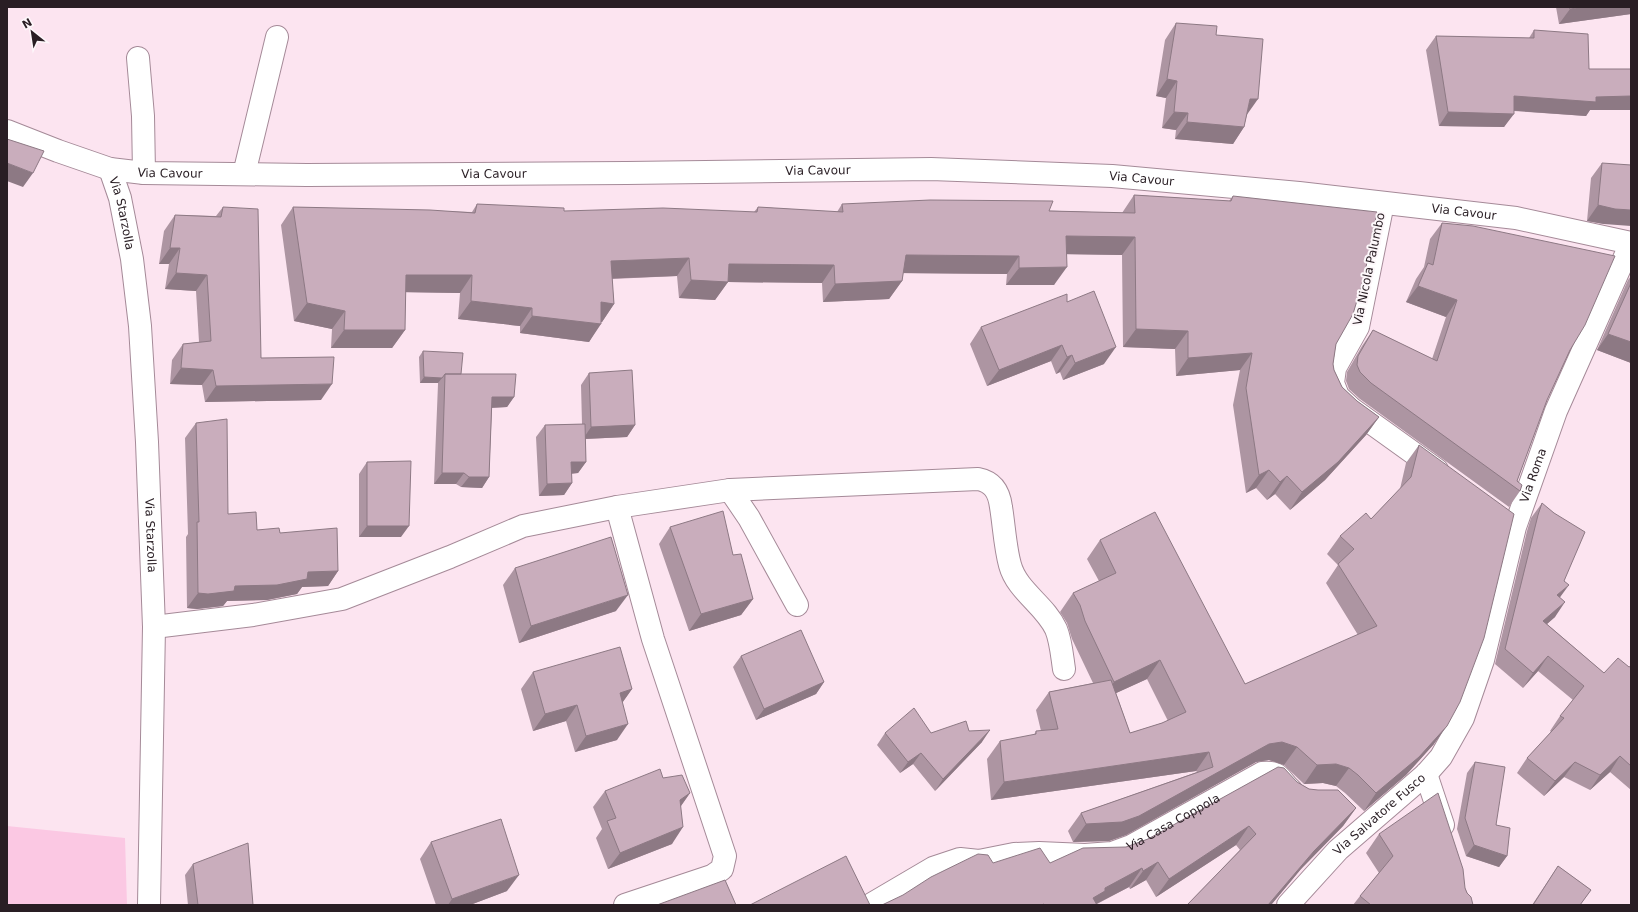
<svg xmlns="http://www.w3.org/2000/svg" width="1638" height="912" viewBox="0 0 1638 912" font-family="'DejaVu Sans',sans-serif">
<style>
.green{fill:#fbc8e3}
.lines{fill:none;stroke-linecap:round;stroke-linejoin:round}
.minor-casing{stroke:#a58a98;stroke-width:24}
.minor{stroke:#fff;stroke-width:22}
.wall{fill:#ad95a2;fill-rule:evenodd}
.shaded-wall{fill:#8d7984}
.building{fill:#c9adbc;stroke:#8d7984}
.labels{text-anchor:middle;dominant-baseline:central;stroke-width:4;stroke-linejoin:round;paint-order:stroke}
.street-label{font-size:12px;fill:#291e24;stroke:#fdf7fa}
</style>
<rect width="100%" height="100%" fill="#fce4f0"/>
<path class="green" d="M 7,826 L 125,838 L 127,905 L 7,905 Z"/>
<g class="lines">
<g class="minor-casing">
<g id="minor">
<path d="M 138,58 L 143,116 L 144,173"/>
<path id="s1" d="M 7,131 L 58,151 L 110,169 L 144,173 L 307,175 L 627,173 L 931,169 L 1112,176 L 1299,193 L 1516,218 L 1631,243"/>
<path id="s2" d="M 110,169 L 120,198 L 132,259 L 140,326 L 147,442 L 154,627 L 149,905"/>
<path d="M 244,174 L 277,37"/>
<path d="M 1383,203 L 1358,327 L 1335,368 L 1333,383 L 1338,396 L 1352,409 L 1437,470"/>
<path d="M 730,490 L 749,518 L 797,605"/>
<path d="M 617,507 L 653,639 L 725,856 L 722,869 L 712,876 L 625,905"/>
<path d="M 154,627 L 253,615 L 342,599 L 450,557 L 523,526 L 617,507 L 730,490 L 978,479 C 993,482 999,491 1001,507 C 1004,525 1005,547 1010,565 C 1017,591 1045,605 1056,629 C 1061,641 1062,656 1064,669"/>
<path d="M 1426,774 L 1443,825"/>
<path id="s3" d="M 870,905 L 933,868 L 960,859 L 979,861 L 1014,854 L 1039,853 L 1085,855 L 1112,853 L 1131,846 L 1262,773 C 1282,771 1279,780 1291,790"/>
<path id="s4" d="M 1288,905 L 1338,850 L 1426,774 L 1441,757 L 1463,718 L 1483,660 L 1515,527 L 1556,411 L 1631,243"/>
</g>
</g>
<use href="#minor" class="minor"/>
</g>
<path class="wall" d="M 1556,7 L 1631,7 L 1631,14 L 1559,24 Z
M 1176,23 L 1216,35 L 1247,114 L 1244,127 L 1233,144 L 1175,139 L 1176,130 L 1162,128 L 1166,98 L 1156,96 L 1165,40 Z
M 1534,30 L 1589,69 L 1631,69 L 1631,110 L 1590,110 L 1586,116 L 1514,111 L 1504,127 L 1439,126 L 1426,50 L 1436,36 L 1529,38 Z
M 1602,163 L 1604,224 L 1587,221 L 1591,178 Z
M 1134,195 L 1229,201 L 1233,196 L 1336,344 L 1333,364 L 1334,370 L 1342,387 L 1357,401 L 1379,417 L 1366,435 L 1325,480 L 1290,510 L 1275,494 L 1267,500 L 1256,488 L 1246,493 L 1233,405 L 1240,370 L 1176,376 L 1175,349 L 1123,347 L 1122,255 L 1067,254 L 1054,285 L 1006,285 L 1007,274 L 903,273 L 902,281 L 889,299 L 823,302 L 822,283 L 728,282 L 715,300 L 679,298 L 677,276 L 612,279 L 614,304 L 602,322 L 601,322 L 589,342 L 520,333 L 520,326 L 458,319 L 460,293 L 405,292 L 405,330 L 392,348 L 331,348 L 332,329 L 294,321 L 281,225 L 293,207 L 472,212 L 477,204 L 564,211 L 754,212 L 758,207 L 837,212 L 842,204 L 1122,213 Z
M 223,207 L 261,358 L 321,400 L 205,402 L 202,385 L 170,384 L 172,360 L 183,344 L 199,342 L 196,291 L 165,289 L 169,264 L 159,264 L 164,231 L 175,215 L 216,216 Z
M 1442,223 L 1570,350 L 1547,400 L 1517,481 L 1520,491 L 1509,507 L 1360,399 L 1349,389 L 1346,381 L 1347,372 L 1362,346 L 1373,330 L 1432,359 L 1446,317 L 1406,302 L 1416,279 L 1424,267 L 1430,239 Z
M 1631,276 L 1631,363 L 1597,350 L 1628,280 Z
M 1067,302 L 1104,364 L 1063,380 L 1060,372 L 1056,374 L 1051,361 L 987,386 L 970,344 L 981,327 Z
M 423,351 L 461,374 L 514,397 L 507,407 L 492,408 L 489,477 L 482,488 L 461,487 L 456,484 L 434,484 L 438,384 L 438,383 L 420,383 L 419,357 Z
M 589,373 L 635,425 L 627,437 L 585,439 L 586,462 L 578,473 L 571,474 L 572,483 L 564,495 L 539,496 L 536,437 L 545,425 L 582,424 L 581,385 Z
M 196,423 L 228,514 L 257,530 L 280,533 L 338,571 L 328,586 L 302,587 L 297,594 L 267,600 L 227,601 L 223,606 L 197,609 L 187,608 L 186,537 L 188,534 L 185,438 Z
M 1419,445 L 1434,744 L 1406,775 L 1364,811 L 1345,793 L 1336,786 L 1323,783 L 1304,784 L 1284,765 L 1269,760 L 1256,762 L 1126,835 L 1109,841 L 1073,842 L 1068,831 L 1081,813 L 1197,772 L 1196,771 L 991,800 L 987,759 L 1000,741 L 1034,735 L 1036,731 L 1041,731 L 1036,710 L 1049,692 L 1093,683 L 1072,639 L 1067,623 L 1060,612 L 1073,593 L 1099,581 L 1087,559 L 1100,540 L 1245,684 L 1358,635 L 1326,583 L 1338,565 L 1327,554 L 1340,536 L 1371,519 L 1400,489 L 1406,463 ZM 1147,679 L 1168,721 L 1162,723 L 1130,733 L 1116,693 Z
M 367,462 L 401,537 L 359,537 L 359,474 Z
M 1542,503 L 1564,581 L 1555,617 L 1547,624 L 1604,673 L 1629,667 L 1631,666 L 1631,790 L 1610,772 L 1590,790 L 1564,777 L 1544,796 L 1517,773 L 1527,758 L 1551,732 L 1550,731 L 1560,716 L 1573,700 L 1538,671 L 1523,688 L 1495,664 L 1527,531 L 1531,518 Z
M 670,527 L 733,555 L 753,599 L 741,615 L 689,631 L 659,544 Z
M 515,568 L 616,611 L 519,643 L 503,585 Z
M 741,656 L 824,682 L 816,694 L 756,720 L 733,667 Z
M 533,672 L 632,689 L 622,703 L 617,740 L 575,752 L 566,721 L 533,731 L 521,689 Z
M 885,733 L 931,733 L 982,742 L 935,791 L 913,764 L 900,773 L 877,745 Z
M 1475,762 L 1507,856 L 1499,867 L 1466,856 L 1457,829 L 1467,773 Z
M 663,778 L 690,793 L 681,806 L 672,844 L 608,869 L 596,838 L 602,829 L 593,807 L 605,791 Z
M 1297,782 L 1309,789 L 1356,808 L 1343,826 L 1301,869 L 1271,905 L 1187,905 L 1240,850 L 1236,845 L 1156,897 L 1146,880 L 1130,889 L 1129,887 L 1097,904 L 1097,905 L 882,905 L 993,863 L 1050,863 L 1126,847 L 1148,839 Z
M 1379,834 L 1465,888 L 1473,905 L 1353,905 L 1360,896 L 1379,873 L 1366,853 Z
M 431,842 L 507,891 L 470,905 L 436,905 L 420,859 Z
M 193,864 L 253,905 L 188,905 L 185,875 Z
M 1558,866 L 1591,890 L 1580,905 L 1532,905 Z"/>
<path class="shaded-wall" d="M 1583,7 L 1631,7 L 1631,14 L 1559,24 L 1570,9 Z
M 1167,79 L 1177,81 L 1166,98 L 1156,96 Z
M 1514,96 L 1631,96 L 1631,110 L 1590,110 L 1586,116 L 1504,110 Z
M 1250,99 L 1258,99 L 1246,116 Z
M 1174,112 L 1188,113 L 1176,130 L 1162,128 Z
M 1448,112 L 1514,114 L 1504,127 L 1439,126 Z
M 1187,122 L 1244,127 L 1233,144 L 1175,139 Z
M 7,163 L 33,173 L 23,187 L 7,181 Z
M 1598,205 L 1631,210 L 1631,226 L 1604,224 L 1587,221 Z
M 1066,236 L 1135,237 L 1122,255 L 1054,254 Z
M 170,248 L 180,248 L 169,264 L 159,264 Z
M 906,255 L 1019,256 L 1007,274 L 893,273 Z
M 689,258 L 677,276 L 598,279 L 611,261 Z
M 729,264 L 834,265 L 822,283 L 728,282 L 715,300 L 679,298 L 691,280 Z
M 1067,267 L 1054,285 L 1006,285 L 1019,268 Z
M 176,273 L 207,275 L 196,291 L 165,289 Z
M 406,275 L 472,275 L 460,293 L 393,292 Z
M 902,281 L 889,299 L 823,302 L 835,284 Z
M 1418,286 L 1457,300 L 1446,317 L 1406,302 Z
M 471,301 L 532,308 L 520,326 L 458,319 Z
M 601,302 L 614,304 L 602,322 L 589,320 Z
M 307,303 L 345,311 L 332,329 L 294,321 Z
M 532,316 L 601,324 L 589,342 L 520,333 Z
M 1136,329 L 1188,331 L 1175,349 L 1123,347 Z
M 344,330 L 405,330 L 392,348 L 331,348 Z
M 1608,334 L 1631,342 L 1631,363 L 1597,350 Z
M 1062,345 L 1051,361 L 987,386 L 999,370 Z
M 1116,347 L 1104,364 L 1063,380 L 1075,363 Z
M 1252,353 L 1240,370 L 1176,376 L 1188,358 Z
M 1072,355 L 1060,372 L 1056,374 L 1067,357 Z
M 181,368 L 213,370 L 202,385 L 170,384 Z
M 424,377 L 442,378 L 438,383 L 420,383 Z
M 332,384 L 321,400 L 205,402 L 216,386 Z
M 492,397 L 514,397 L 507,407 L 485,408 Z
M 1379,417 L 1366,435 L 1325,480 L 1290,510 L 1302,492 Z
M 635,425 L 627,437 L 583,439 L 591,427 Z
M 571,462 L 586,462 L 578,473 L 563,474 Z
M 1269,470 L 1256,488 L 1246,493 L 1259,475 Z
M 442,473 L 464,473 L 456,484 L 434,484 Z
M 1287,476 L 1275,494 L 1267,500 L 1280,482 Z
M 469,477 L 489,477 L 482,488 L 461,487 Z
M 572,483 L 564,495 L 539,496 L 547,484 Z
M 367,526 L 409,526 L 401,537 L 359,537 Z
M 338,571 L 328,586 L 302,587 L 297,594 L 267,600 L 227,601 L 223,606 L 197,609 L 187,608 L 198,593 L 308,572 Z
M 1569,585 L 1558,600 L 1557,595 Z
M 628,595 L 616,611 L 519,643 L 531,626 Z
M 753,599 L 741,615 L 689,631 L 701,614 Z
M 1565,602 L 1555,617 L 1533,636 L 1543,621 Z
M 1548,656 L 1538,671 L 1523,688 L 1533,673 Z
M 1160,660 L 1147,679 L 1101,700 L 1114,682 Z
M 824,682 L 816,694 L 756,720 L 764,709 Z
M 632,689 L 620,706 L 620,693 Z
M 577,705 L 566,721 L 533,731 L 545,714 Z
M 628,724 L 617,740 L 575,752 L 586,736 Z
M 1447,726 L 1434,744 L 1406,775 L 1364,811 L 1376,793 Z
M 990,730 L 982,742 L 935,791 L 943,779 Z
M 1282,742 L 1297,747 L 1284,765 L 1269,760 L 1256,762 L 1126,835 L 1109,841 L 1073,842 L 1086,824 L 1269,744 Z
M 1209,752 L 1196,771 L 991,800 L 1004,782 Z
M 921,753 L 913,764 L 900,773 L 908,762 Z
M 1620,756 L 1610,772 L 1590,790 L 1600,775 Z
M 1575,762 L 1564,777 L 1544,796 L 1555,781 Z
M 1336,764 L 1349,768 L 1336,786 L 1323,783 L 1304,784 L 1317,765 Z
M 690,793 L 678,810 L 680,800 Z
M 1356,808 L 1343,826 L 1301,869 L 1271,905 L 1268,905 L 1314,851 Z
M 1249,826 L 1236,845 L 1156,897 L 1169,879 Z
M 683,827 L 672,844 L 608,869 L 620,853 Z
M 1474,845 L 1507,856 L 1499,867 L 1466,856 Z
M 1158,862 L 1146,880 L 1130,889 L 1143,871 Z
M 1142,868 L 1129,887 L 1096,904 L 1093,898 L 1105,888 Z
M 519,875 L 507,891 L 470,905 L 448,905 L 452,899 Z"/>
<path class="building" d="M 1569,7 L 1583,7 L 1570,9 Z
M 1176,23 L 1217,26 L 1216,35 L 1263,39 L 1258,99 L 1250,99 L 1244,127 L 1187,122 L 1188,113 L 1174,112 L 1177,81 L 1167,79 Z
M 1534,30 L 1588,34 L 1589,69 L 1631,69 L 1631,96 L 1596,97 L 1596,102 L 1514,96 L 1514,114 L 1448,112 L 1436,36 L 1534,38 Z
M 7,139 L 44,151 L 33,173 L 7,163 Z
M 1602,163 L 1631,165 L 1631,210 L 1615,209 L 1598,205 Z
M 1134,195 L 1231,201 L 1233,196 L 1377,212 L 1364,277 L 1353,314 L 1336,344 L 1333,364 L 1334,370 L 1342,387 L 1357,401 L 1379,417 L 1338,462 L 1302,492 L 1287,476 L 1280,482 L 1269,470 L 1259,475 L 1246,388 L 1252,353 L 1188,358 L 1188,331 L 1136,329 L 1135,237 L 1066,236 L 1067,267 L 1019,268 L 1019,256 L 906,255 L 902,281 L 835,284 L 834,265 L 729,264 L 728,282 L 691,280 L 689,258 L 611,261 L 614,304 L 601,302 L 601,324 L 532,316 L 532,308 L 471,301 L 472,275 L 406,275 L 405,330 L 344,330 L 345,311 L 307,303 L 293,207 L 430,210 L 475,213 L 477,204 L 564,208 L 564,211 L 663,208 L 757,212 L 758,207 L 843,212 L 842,204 L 930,200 L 1053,201 L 1049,211 L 1135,213 Z
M 223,207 L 258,209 L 261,358 L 334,357 L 332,384 L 216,386 L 213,370 L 181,368 L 183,344 L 211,341 L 207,275 L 176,273 L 180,248 L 170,248 L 175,215 L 221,217 Z
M 1442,223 L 1473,226 L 1615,256 L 1585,325 L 1570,350 L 1547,400 L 1517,481 L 1522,485 L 1520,491 L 1371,383 L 1360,372 L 1357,365 L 1358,356 L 1373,330 L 1437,361 L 1457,300 L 1418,286 L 1428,263 L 1433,265 Z
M 1631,283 L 1631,342 L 1608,334 Z
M 1094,291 L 1116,347 L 1075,363 L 1072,355 L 1067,357 L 1062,345 L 999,370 L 981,327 L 1067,294 L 1067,302 Z
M 423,351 L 463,353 L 461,374 L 445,374 L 442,378 L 424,377 Z
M 632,370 L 635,425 L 591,427 L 589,373 Z
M 445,374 L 516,374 L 514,397 L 492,397 L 489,477 L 469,477 L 464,473 L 442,473 Z
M 227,419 L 228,514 L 256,512 L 257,530 L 279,528 L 280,533 L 337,528 L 338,571 L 308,572 L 307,579 L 277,585 L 235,586 L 234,591 L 208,594 L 198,593 L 197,522 L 199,522 L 196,423 Z
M 585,424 L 586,462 L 571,462 L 572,483 L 547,484 L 545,425 Z
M 1419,445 L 1514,514 L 1484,638 L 1460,702 L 1447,726 L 1419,757 L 1376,793 L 1358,775 L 1349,768 L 1336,764 L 1317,765 L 1297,747 L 1282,742 L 1269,744 L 1139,816 L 1122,822 L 1086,824 L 1081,813 L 1213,767 L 1209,752 L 1004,782 L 1000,741 L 1036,734 L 1036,731 L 1058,729 L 1049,692 L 1111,680 L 1130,733 L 1162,723 L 1186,712 L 1160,660 L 1114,682 L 1085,621 L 1080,605 L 1073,593 L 1116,573 L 1100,540 L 1155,512 L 1245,684 L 1377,626 L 1338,564 L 1354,549 L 1340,536 L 1366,513 L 1371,519 L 1411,477 Z
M 411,461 L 409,526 L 367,526 L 367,462 Z
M 1542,503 L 1554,513 L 1585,532 L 1564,581 L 1569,585 L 1557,595 L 1565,602 L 1543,621 L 1604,673 L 1618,658 L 1629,667 L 1631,666 L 1631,766 L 1620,756 L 1600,775 L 1575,762 L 1555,781 L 1527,758 L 1564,718 L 1560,716 L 1584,686 L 1548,656 L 1533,673 L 1505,649 L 1538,515 Z
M 723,511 L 733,555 L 741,554 L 753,599 L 701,614 L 670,527 Z
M 611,537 L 628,595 L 531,626 L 515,568 Z
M 801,630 L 824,682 L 764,709 L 741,656 Z
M 620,647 L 632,689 L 620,693 L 628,724 L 586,736 L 577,705 L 545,714 L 533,672 Z
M 914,708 L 931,733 L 966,721 L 969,731 L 990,730 L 943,779 L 921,753 L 908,762 L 885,733 Z
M 1475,762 L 1505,767 L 1496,825 L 1510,828 L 1507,856 L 1474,845 L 1465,818 Z
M 1278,767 L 1284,768 L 1297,782 L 1309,789 L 1318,790 L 1338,790 L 1356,808 L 1314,851 L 1268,905 L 1187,905 L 1256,834 L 1249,826 L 1169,879 L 1158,862 L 1143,871 L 1142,868 L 1105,888 L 1105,891 L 1093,898 L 1097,905 L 1045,905 L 1044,904 L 1041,905 L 882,905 L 903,895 L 931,877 L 978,854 L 988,855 L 993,863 L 1040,848 L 1050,863 L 1083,848 L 1126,847 L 1148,839 Z
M 660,769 L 663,778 L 682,775 L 690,793 L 680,800 L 683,827 L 620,853 L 607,821 L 616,818 L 605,791 Z
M 1438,793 L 1463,869 L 1465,888 L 1467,893 L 1471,897 L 1473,905 L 1371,905 L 1360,896 L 1393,856 L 1379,834 Z
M 501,819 L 519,875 L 452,899 L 431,842 Z
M 248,843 L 253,905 L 198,905 L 193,864 Z
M 846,856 L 870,905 L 750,905 Z
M 1558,866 L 1591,890 L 1580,905 L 1533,905 Z
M 725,880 L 736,905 L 657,905 Z"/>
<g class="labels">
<g class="street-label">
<text stroke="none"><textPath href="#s1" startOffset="818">Via Cavour</textPath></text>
<text stroke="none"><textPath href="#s1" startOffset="170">Via Cavour</textPath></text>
<text stroke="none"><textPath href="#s1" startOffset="494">Via Cavour</textPath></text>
<text stroke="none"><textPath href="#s1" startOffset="1142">Via Cavour</textPath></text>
<text stroke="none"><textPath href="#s1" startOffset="1466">Via Cavour</textPath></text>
<text stroke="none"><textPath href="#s2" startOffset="46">Via Starzolla</textPath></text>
<text transform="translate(1369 269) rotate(-78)">Via Nicola Palumbo</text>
<text stroke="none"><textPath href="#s4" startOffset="511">Via Roma</textPath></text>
<text stroke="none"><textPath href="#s2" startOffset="370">Via Starzolla</textPath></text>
<text stroke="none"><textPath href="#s4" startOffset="129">Via Salvatore Fusco</textPath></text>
<text stroke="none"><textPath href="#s3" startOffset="323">Via Casa Coppola</textPath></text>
</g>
</g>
<rect width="1638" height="912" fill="none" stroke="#291e24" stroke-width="16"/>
<g transform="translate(32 32) rotate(330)" stroke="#fdf7fa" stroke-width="3" paint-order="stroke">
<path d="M0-3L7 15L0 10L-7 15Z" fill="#291e24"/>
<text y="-6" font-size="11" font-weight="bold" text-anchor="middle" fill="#291e24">N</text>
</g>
</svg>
